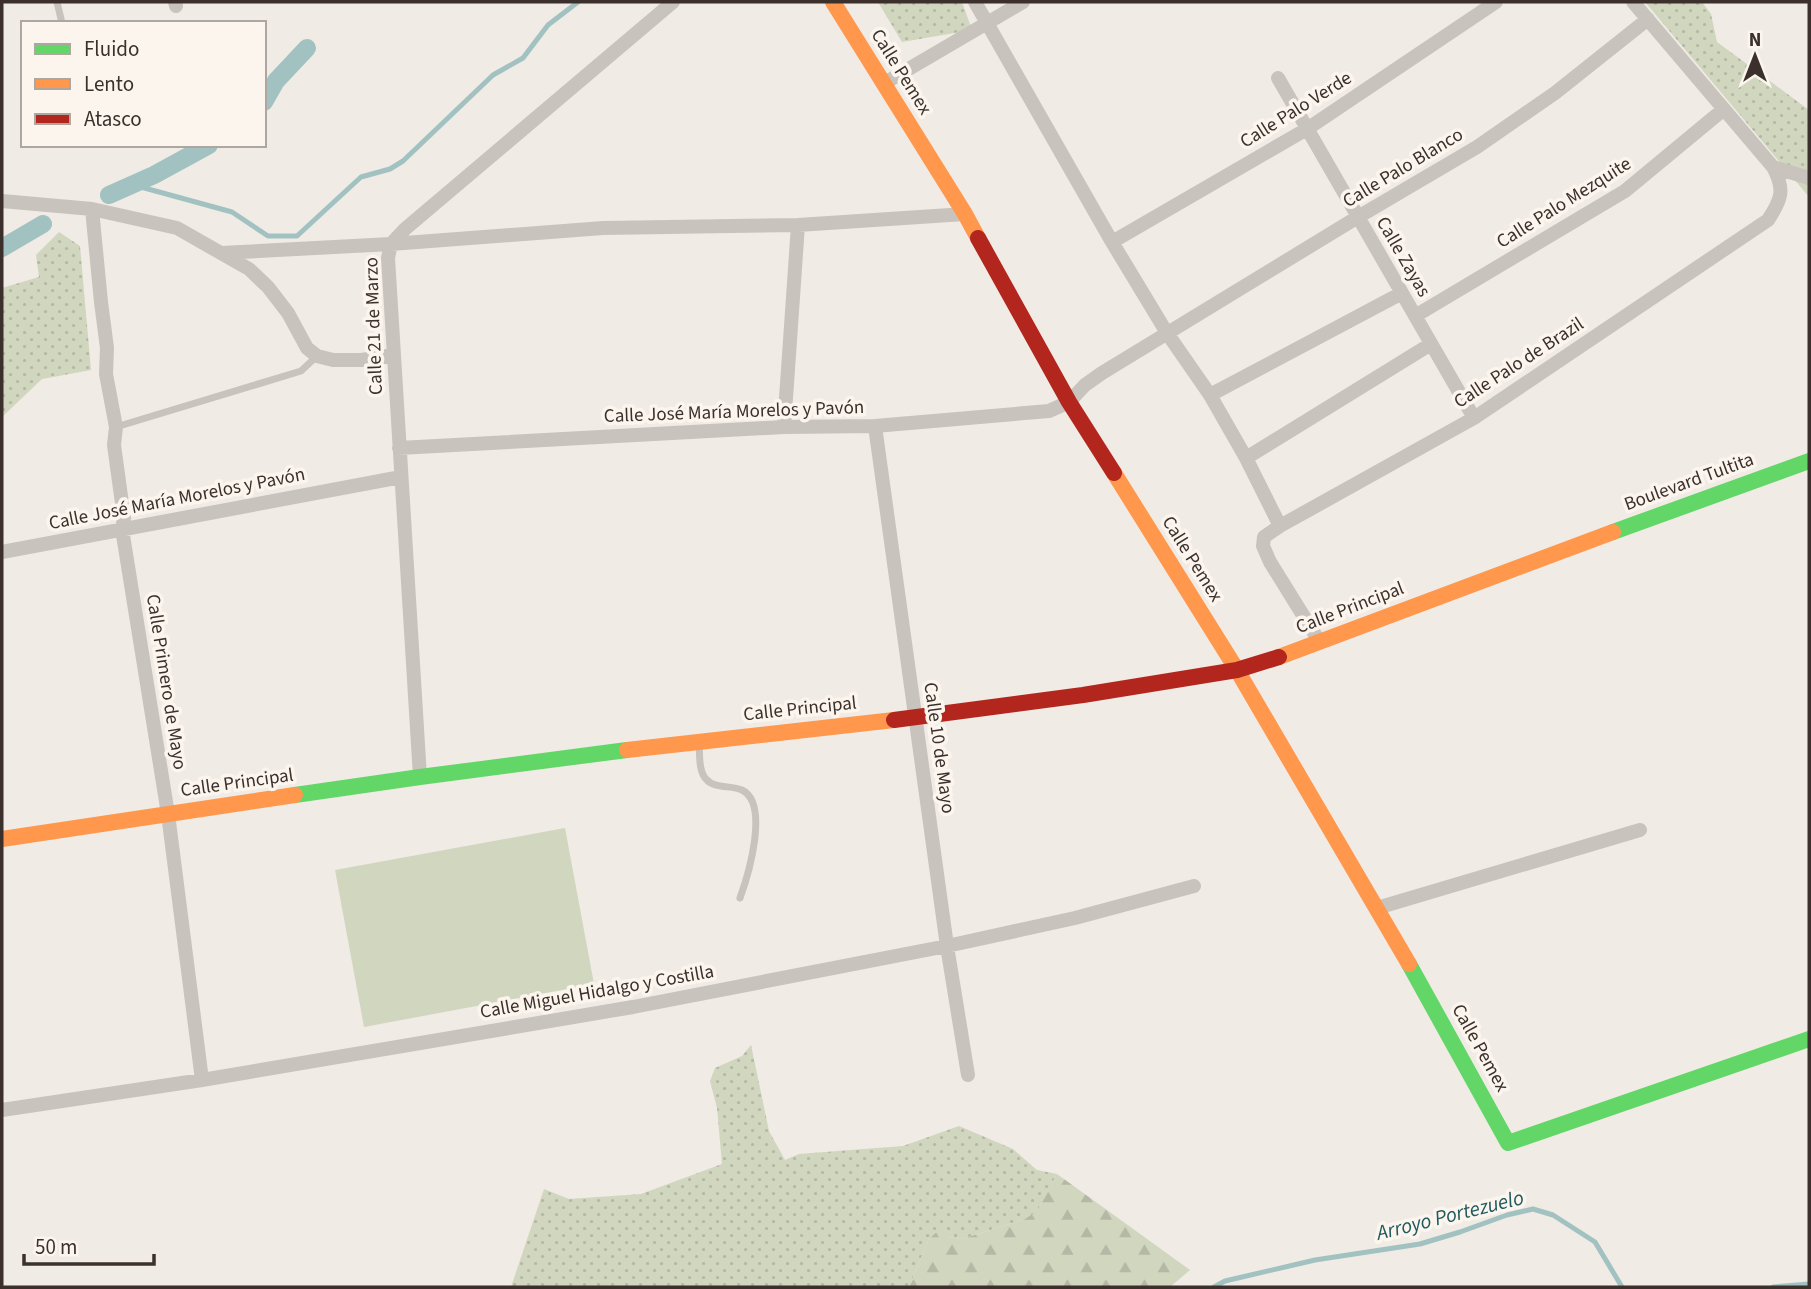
<svg xmlns="http://www.w3.org/2000/svg" width="1811" height="1289" viewBox="0 0 1811 1289" font-family="'Source Sans 3',sans-serif">
<style>
.grass{fill:url(#grass-dots)}
.forest{fill:url(#forest-firs)}
.park{fill:#d1d6bf}
.lines{fill:none;stroke-linecap:round;stroke-linejoin:round}
.stream{stroke:#a1c2c1;stroke-width:5}
.canal{stroke:#a1c2c1;stroke-width:18}
.lane{stroke:#c9c3be;stroke-width:7}
.street{stroke:#c9c3be;stroke-width:14}
.fast{stroke:#63d668;stroke-width:16}
.slow{stroke:#ff974d;stroke-width:16}
.jam{stroke:#b3261e;stroke-width:16}
.labels{text-anchor:middle;dominant-baseline:central;stroke-width:7;stroke-linejoin:round;paint-order:stroke}
.street-label{font-size:19px;fill:#3b302b;stroke:#fbf5ee}
.water-label{font-size:21px;font-style:italic;fill:#1f5a5e;stroke:#fbf5ee}
</style>
<defs>
<pattern id="grass-dots" width="8" height="8" patternUnits="userSpaceOnUse" patternTransform="scale(1.75)"><rect width="8" height="8" fill="#d1d6bf"/><path d="M2 2h.1M6 6h.1" fill="none" stroke="#b4b8a4" stroke-width="1.8" stroke-linecap="round"/></pattern>
<pattern id="forest-firs" width="22" height="20" patternUnits="userSpaceOnUse" patternTransform="scale(1.75)"><rect width="22" height="20" fill="#d1d6bf"/><path d="M5 1l3.5 6h-7zM16 11l3.5 6h-7z" fill="#b4b8a4"/></pattern>
</defs>
<rect width="100%" height="100%" fill="#f0ebe5"/>
<path class="grass" d="M 878,2 L 962,2 L 972,30 L 902,42 Z
M 1645,2 L 1702,2 L 1711,14 L 1717,42 L 1809,110 L 1809,197 Z
M 59,232 L 80,246 L 91,370 L 42,379 L 2,417 L 2,288 L 39,277 L 36,255 Z
M 751,1045 L 769,1131 L 785,1160 L 799,1154 L 903,1146 L 959,1126 L 1013,1149 L 1037,1170 L 1057,1174 L 1037,1212 L 1025,1219 L 962,1239 L 948,1237 L 929,1239 L 909,1287 L 511,1287 L 544,1189 L 569,1199 L 641,1194 L 722,1164 L 717,1108 L 710,1081 L 715,1068 L 742,1056 Z"/>
<path class="forest" d="M 1057,1174 L 1190,1270 L 1170,1287 L 909,1287 L 929,1239 L 939,1230 L 948,1237 L 962,1239 L 1025,1219 L 1037,1211 Z"/>
<path class="park" d="M 565,828 L 594,984 L 364,1027 L 335,870 Z"/>
<g class="lines">
<path class="stream" d="M 130,184 L 232,212 L 268,236 L 297,236 L 361,177 L 390,169 L 403,161 L 493,75 L 523,58 L 548,25 L 578,2
M 1214,1287 L 1225,1281 L 1315,1260 L 1420,1244 L 1460,1232 L 1507,1215 L 1533,1209 L 1553,1215 L 1595,1242 L 1622,1287
M 1773,1287 L 1809,1284"/>
<path class="canal" d="M 264,102 L 276,81 L 307,48
M 109,195 L 154,175 L 209,145
M 2,248 L 43,224"/>
<path class="lane" d="M 57,2 L 62,23
M 116,427 L 301,371 L 317,356
M 699,742 C 700,752 698,771 706,779 C 714,789 731,785 742,790 C 770,804 748,876 740,898"/>
<path class="street" d="M 175,2 L 176,6
M 975,2 L 1112,242 L 1167,333 L 1210,395 L 1246,458 L 1280,526
M 1278,78 L 1474,418
M 883,84 L 1023,2
M 1773,167 L 1809,178
M 2,201 L 92,209 L 177,228 L 249,269 L 268,287 L 288,313 L 307,348 L 317,356 L 333,360 L 361,360 L 394,355
M 92,209 L 101,302 L 107,348 L 106,374 L 116,427 L 114,445 L 124,518 L 122,529 L 168,814 L 202,1080
M 1112,242 L 1307,129 L 1496,2
M 221,253 L 391,244 L 603,228 L 798,225 L 965,214
M 1415,316 L 1625,191 L 1724,109
M 1210,395 L 1402,293
M 875,426 L 947,946 L 968,1075
M 784,427 L 798,225
M 399,448 L 784,427 L 875,426 L 1049,411 L 1069,402 L 1085,385 L 1102,373 L 1358,217 L 1477,147 L 1555,93 L 1648,19
M 1246,458 L 1431,344
M 2,552 L 401,477
M 1319,641 L 1270,562 L 1263,546 L 1264,537 L 1280,526 L 1474,418 L 1768,220 C 1782,199 1785,189 1773,167 L 1633,2
M 420,777 L 388,258 L 391,244 L 405,229 L 673,2
M 1377,908 L 1640,830
M 2,1110 L 202,1080 L 633,1007 L 947,946 L 1075,918 L 1194,886"/>
<path class="fast" d="M 1613,532 L 1809,461
M 295,795 L 420,777 L 627,750
M 1409,964 L 1508,1143 L 1809,1039"/>
<path class="slow" d="M 833,2 L 965,214 L 978,238
M 1114,473 L 1237,670 L 1409,964
M 1279,657 L 1613,532
M 627,750 L 894,720
M 2,839 L 295,795"/>
<path class="jam" d="M 978,238 L 1069,402 L 1114,473
M 894,720 L 1083,695 L 1237,670 L 1279,657"/>
</g>
<g class="labels">
<g class="street-label">
<text transform="translate(901 72) rotate(58)">Calle Pemex</text>
<text transform="translate(1296 110) rotate(-32)">Calle Palo Verde</text>
<text transform="translate(1403 168) rotate(-31)">Calle Palo Blanco</text>
<text transform="translate(1564 203) rotate(-32)">Calle Palo Mezquite</text>
<text transform="translate(1403 257) rotate(60)">Calle Zayas</text>
<text transform="translate(374 326) rotate(-92)">Calle 21 de Marzo</text>
<text transform="translate(1519 363) rotate(-33)">Calle Palo de Brazil</text>
<text transform="translate(734 412) rotate(-2)">Calle José María Morelos y Pavón</text>
<text transform="translate(1689 482) rotate(-20)">Boulevard Tultita</text>
<text transform="translate(177 499) rotate(-11)">Calle José María Morelos y Pavón</text>
<text transform="translate(1192 559) rotate(58)">Calle Pemex</text>
<text transform="translate(1350 608) rotate(-21)">Calle Principal</text>
<text transform="translate(166 682) rotate(81)">Calle Primero de Mayo</text>
<text transform="translate(800 709) rotate(-6)">Calle Principal</text>
<text transform="translate(939 748) rotate(82)">Calle 10 de Mayo</text>
<text transform="translate(237 783) rotate(-8)">Calle Principal</text>
<text transform="translate(597 992) rotate(-10)">Calle Miguel Hidalgo y Costilla</text>
<text transform="translate(1480 1048) rotate(61)">Calle Pemex</text>
</g>
<g class="water-label">
<text transform="translate(1450 1215) rotate(-14)">Arroyo Portezuelo</text>
</g>
</g>
<rect width="1811" height="1289" fill="none" stroke="#3b302b" stroke-width="7"/>
<rect x="21" y="21" width="245" height="126" fill="#fbf5ee" stroke="#aea6a0" stroke-width="2"/>
<rect x="35" y="44" width="35" height="10" fill="#63d668" stroke="#aea6a0" stroke-width="2"/>
<text x="84" y="56" font-size="21" fill="#3b302b">Fluido</text>
<rect x="35" y="79" width="35" height="10" fill="#ff974d" stroke="#aea6a0" stroke-width="2"/>
<text x="84" y="91" font-size="21" fill="#3b302b">Lento</text>
<rect x="35" y="114" width="35" height="10" fill="#b3261e" stroke="#aea6a0" stroke-width="2"/>
<text x="84" y="126" font-size="21" fill="#3b302b">Atasco</text>
<g transform="translate(1755 56)" stroke="#fbf5ee" stroke-width="5" paint-order="stroke">
<path d="M0-5L12 26L0 18L-12 26Z" fill="#3b302b"/>
<text y="-10" font-size="19" font-weight="bold" text-anchor="middle" fill="#3b302b">N</text>
</g>
<path d="M24 1254v10h130v-10" fill="none" stroke="#3b302b" stroke-width="3.5"/>
<text x="35" y="1254" font-size="21" fill="#3b302b" stroke="#fbf5ee" stroke-width="5" paint-order="stroke">50 m</text>
</svg>
